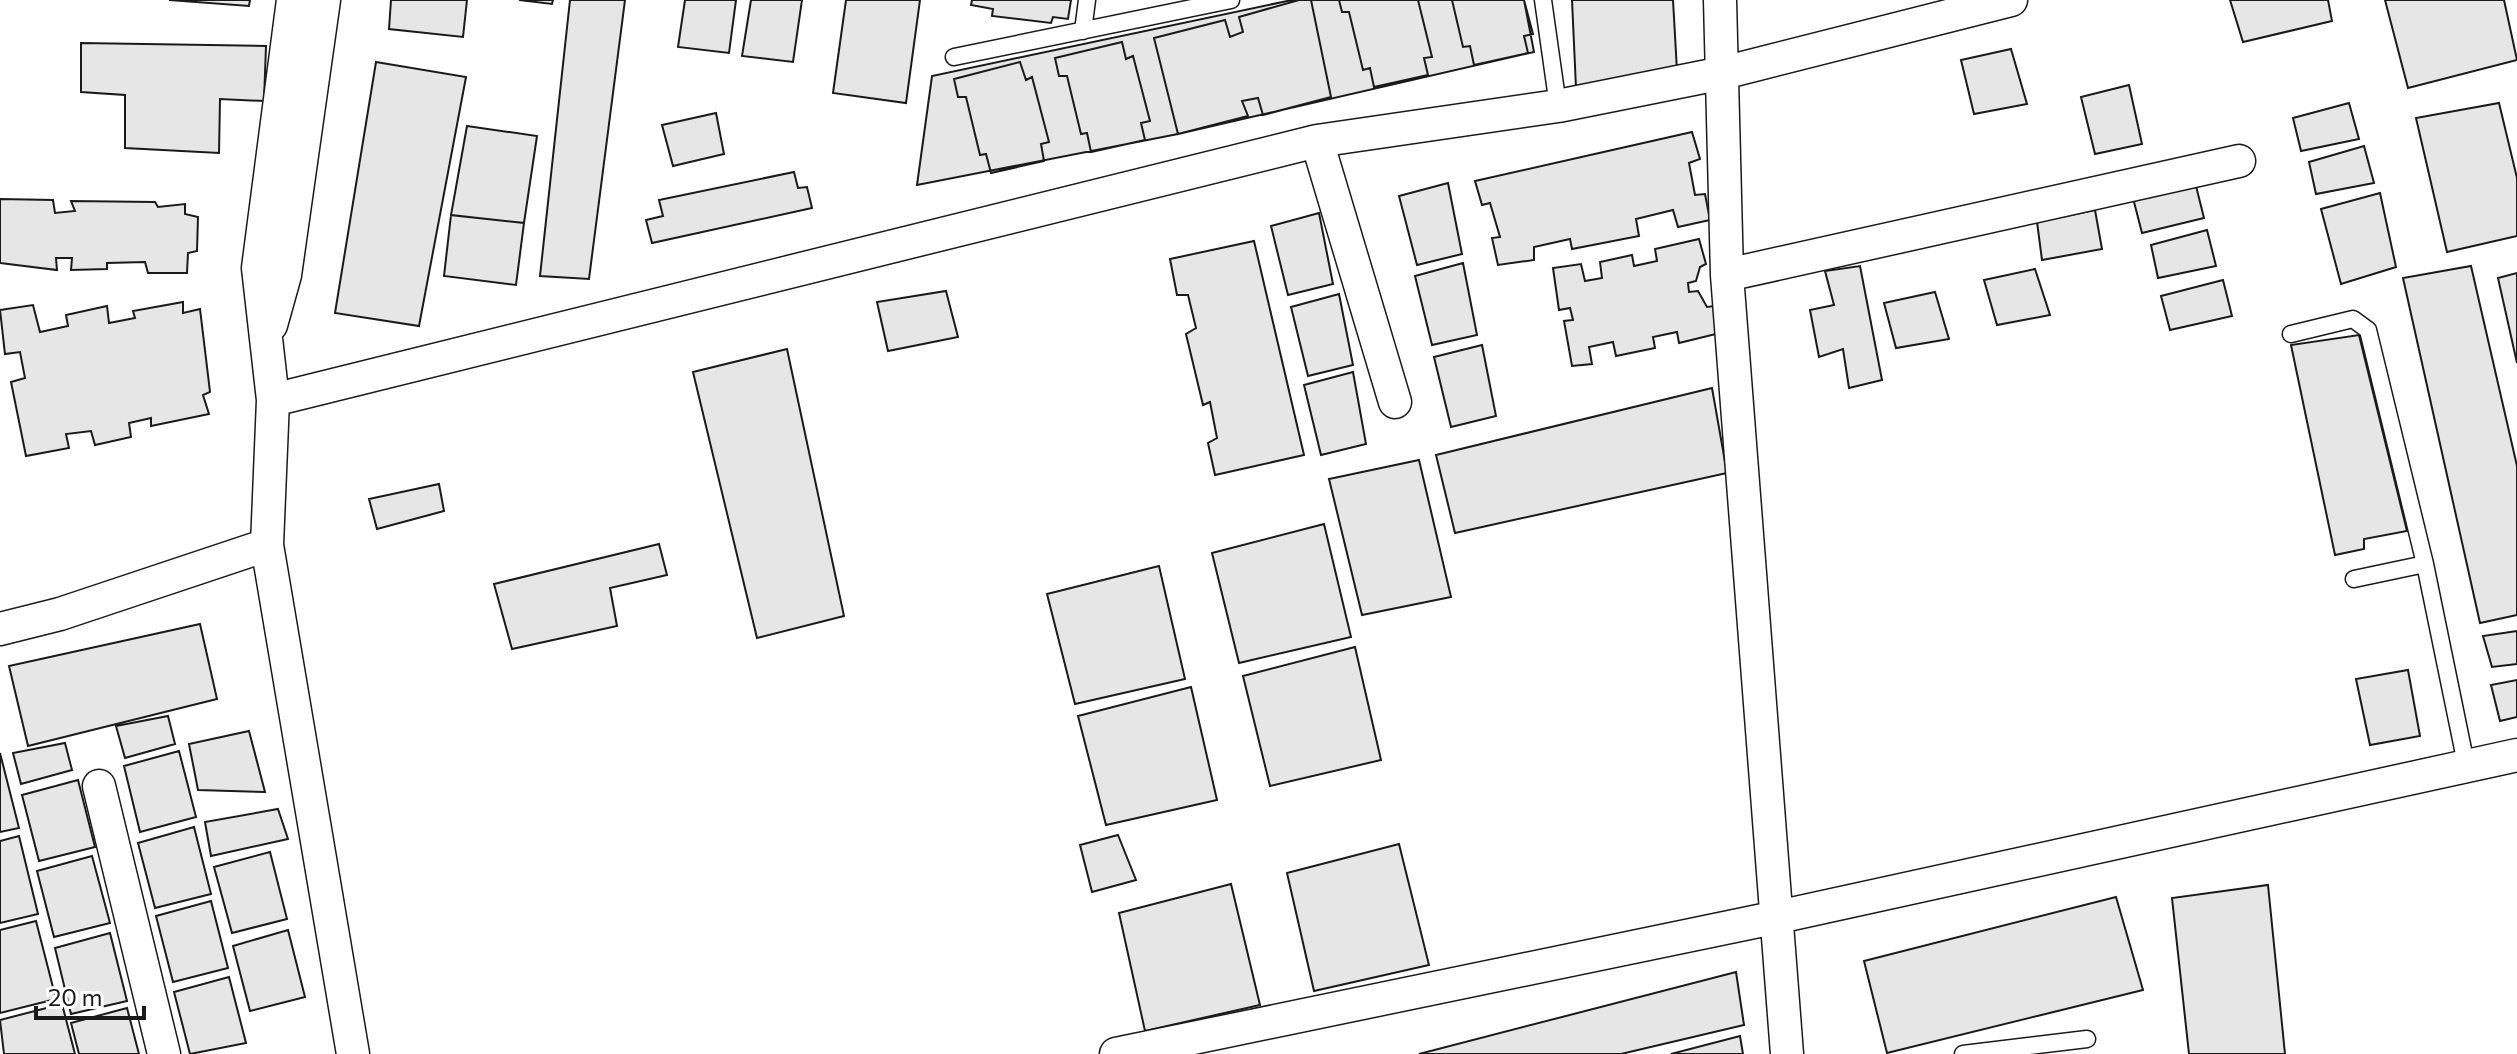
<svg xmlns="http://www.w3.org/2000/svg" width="2517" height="1054" viewBox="0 0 2517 1054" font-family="Commissioner,sans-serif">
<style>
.building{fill:#e6e6e6;stroke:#1a1a1a;stroke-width:2}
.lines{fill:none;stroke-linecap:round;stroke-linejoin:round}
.service-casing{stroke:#1a1a1a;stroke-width:19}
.minor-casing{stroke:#1a1a1a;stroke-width:35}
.service{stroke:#fff;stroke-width:16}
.minor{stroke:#fff;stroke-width:32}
</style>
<rect width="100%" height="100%" fill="#fff"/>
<path class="building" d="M 169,0 L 250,0 L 249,6 Z
M 391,0 L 467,0 L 463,37 L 389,29 Z
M 519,0 L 553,0 L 552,4 Z
M 570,0 L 625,0 L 589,279 L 540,276 Z
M 685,0 L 736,0 L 729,53 L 678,47 Z
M 751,0 L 802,0 L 793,62 L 742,56 Z
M 846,0 L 920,0 L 906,103 L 833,93 Z
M 972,0 L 1071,0 L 1068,19 L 1053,17 L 1051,23 L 992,16 L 993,9 L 971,5 Z
M 1292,0 L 1524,0 L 1534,52 L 1178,134 L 917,185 L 932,76 Z
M 1299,0 L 1311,0 L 1331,97 L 1263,115 L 1258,98 L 1242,101 L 1248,116 L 1178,134 L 1154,38 L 1225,20 L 1230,37 L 1243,32 L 1239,17 Z
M 1339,0 L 1418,0 L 1432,57 L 1424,58 L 1428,75 L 1374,87 L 1370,68 L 1363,70 L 1349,12 L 1342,12 Z
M 1452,0 L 1524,0 L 1533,34 L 1524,36 L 1528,53 L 1474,65 L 1470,46 L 1463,47 Z
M 1572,0 L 1673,0 L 1677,71 L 1576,88 Z
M 2230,0 L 2328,0 L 2332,21 L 2243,42 Z
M 2385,0 L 2504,0 L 2517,60 L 2408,88 Z
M 1122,42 L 1126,59 L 1133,56 L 1150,121 L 1141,123 L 1145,140 L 1091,152 L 1087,133 L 1081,134 L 1067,76 L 1059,76 L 1055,58 Z
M 81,43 L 266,46 L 264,101 L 220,99 L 219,153 L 125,148 L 125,95 L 81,92 Z
M 2011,49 L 2027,104 L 1974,114 L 1961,60 Z
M 376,62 L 466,77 L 419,326 L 335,313 Z
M 1020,62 L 1026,80 L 1032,77 L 1049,142 L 1041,144 L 1044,161 L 991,173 L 986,154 L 980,155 L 966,97 L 958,97 L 954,79 Z
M 2129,85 L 2142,144 L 2095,154 L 2081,97 Z
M 2349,103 L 2359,139 L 2301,151 L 2293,118 Z
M 2499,103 L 2517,178 L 2517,236 L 2447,252 L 2416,118 Z
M 716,113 L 724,154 L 673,166 L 662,125 Z
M 467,126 L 537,136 L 524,223 L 451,215 Z
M 1692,132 L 1700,159 L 1689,163 L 1695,195 L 1705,194 L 1710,220 L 1678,227 L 1673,210 L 1636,219 L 1639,236 L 1572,249 L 1570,239 L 1534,247 L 1534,260 L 1498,265 L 1492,238 L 1500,237 L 1490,203 L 1482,205 L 1475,181 Z
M 2364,146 L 2374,183 L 2316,194 L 2309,162 Z
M 794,172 L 798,188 L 807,187 L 812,208 L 652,243 L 646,220 L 663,216 L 659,200 Z
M 2195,182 L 2204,218 L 2142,233 L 2133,198 Z
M 1448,183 L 1462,254 L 1417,265 L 1399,196 Z
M 2380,193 L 2396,267 L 2341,284 L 2321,209 Z
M 0,199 L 53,200 L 55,213 L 75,211 L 71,201 L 155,202 L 158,207 L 185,204 L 185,214 L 198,217 L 197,251 L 188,253 L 187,273 L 148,273 L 145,262 L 107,263 L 107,269 L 71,270 L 72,258 L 56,258 L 57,270 L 0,263 Z
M 2095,210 L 2102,249 L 2042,260 L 2037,222 Z
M 1319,213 L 1333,284 L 1288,295 L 1271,226 Z
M 451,215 L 524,223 L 516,285 L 444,276 Z
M 2207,230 L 2216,266 L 2158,278 L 2151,245 Z
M 1699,239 L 1706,264 L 1700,267 L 1696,281 L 1688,283 L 1689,292 L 1698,291 L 1707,307 L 1714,306 L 1720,333 L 1679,343 L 1677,332 L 1653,337 L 1655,348 L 1616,356 L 1613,342 L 1589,347 L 1592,364 L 1572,366 L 1564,321 L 1573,320 L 1570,308 L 1559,310 L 1553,268 L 1581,264 L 1585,281 L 1602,278 L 1600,262 L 1632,255 L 1634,266 L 1657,261 L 1655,249 Z
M 1254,241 L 1304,455 L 1215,475 L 1208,443 L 1217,438 L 1210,402 L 1203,405 L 1186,334 L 1196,328 L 1188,295 L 1177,295 L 1170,259 Z
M 1463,263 L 1477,335 L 1432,345 L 1415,276 Z
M 1860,266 L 1882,380 L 1849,388 L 1843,349 L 1819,357 L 1810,310 L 1834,305 L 1825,271 Z
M 2471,266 L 2517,466 L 2517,615 L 2480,623 L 2403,278 Z
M 2035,269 L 2050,315 L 1997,325 L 1984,280 Z
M 2517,273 L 2517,363 L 2498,278 Z
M 2223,280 L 2232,316 L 2170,330 L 2161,296 Z
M 946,291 L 958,337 L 888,351 L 877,302 Z
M 1935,292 L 1949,339 L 1896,348 L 1884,303 Z
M 1339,294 L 1353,365 L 1308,376 L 1291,307 Z
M 183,302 L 183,313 L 200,309 L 210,392 L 203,395 L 209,414 L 151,426 L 151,418 L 129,423 L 131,437 L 95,445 L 91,431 L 66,434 L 69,448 L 26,456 L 11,382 L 25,378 L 20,352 L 5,354 L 0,310 L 33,305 L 40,332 L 68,326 L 66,315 L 107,306 L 109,323 L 135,318 L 133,311 Z
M 2359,335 L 2407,531 L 2364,539 L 2364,549 L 2335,555 L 2291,345 Z
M 1482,345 L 1496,416 L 1451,427 L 1434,357 Z
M 787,349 L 844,616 L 757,638 L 693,372 Z
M 1353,372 L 1366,444 L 1321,455 L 1304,385 Z
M 1712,388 L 1727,473 L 1455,533 L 1436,455 Z
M 1419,460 L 1451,597 L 1362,615 L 1329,479 Z
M 439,484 L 444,511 L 377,529 L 369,499 Z
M 1324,524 L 1351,637 L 1239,663 L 1212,553 Z
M 659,544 L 667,575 L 610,588 L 617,626 L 512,649 L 494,584 Z
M 1159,566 L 1185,679 L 1075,704 L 1047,594 Z
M 200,624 L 217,699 L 28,746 L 9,666 Z
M 2517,631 L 2517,664 L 2492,667 L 2483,636 Z
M 1355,647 L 1381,760 L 1270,786 L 1243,676 Z
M 2408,670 L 2420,736 L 2370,745 L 2356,679 Z
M 2517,680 L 2517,717 L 2500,721 L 2491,685 Z
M 1191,687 L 1217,800 L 1106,825 L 1078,716 Z
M 168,716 L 175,744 L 125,758 L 116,726 Z
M 249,731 L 265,792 L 198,790 L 189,744 Z
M 65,743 L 72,770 L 21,784 L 13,753 Z
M 179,751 L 196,817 L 140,832 L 124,766 Z
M 0,753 L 19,828 L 0,832 Z
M 78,780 L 95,847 L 39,861 L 22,795 Z
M 278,809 L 288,839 L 211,856 L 205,822 Z
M 194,827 L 211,894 L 155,908 L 138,843 Z
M 1118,835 L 1136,880 L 1092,892 L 1080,845 Z
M 19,836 L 38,914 L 0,923 L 0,841 Z
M 1399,844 L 1429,965 L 1314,991 L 1287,873 Z
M 270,852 L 287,919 L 232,933 L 214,867 Z
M 92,856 L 110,923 L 54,937 L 37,871 Z
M 1231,884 L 1260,1005 L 1145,1031 L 1119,913 Z
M 2268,885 L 2285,1054 L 2189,1054 L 2172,898 Z
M 2116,897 L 2143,990 L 1887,1053 L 1864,961 Z
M 211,901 L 228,968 L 173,982 L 156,916 Z
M 36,921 L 56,999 L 0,1013 L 0,930 Z
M 288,930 L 305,997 L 250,1011 L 233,946 Z
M 110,933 L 127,1001 L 71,1014 L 55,948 Z
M 1736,972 L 1744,1025 L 1621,1054 L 1419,1054 Z
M 229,977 L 246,1043 L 190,1054 L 174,992 Z
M 62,1004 L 75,1054 L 4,1054 L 0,1020 Z
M 127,1008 L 139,1054 L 79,1054 L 71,1023 Z
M 1740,1036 L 1743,1054 L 1671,1054 Z"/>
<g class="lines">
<g class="service-casing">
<path id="service" d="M 1543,0 L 1558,106
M 1083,31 L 1087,0
M 954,57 L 1231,0
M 2291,334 L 2353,319 L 2368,330 L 2425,564 L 2466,764
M 2354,579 L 2425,564
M 1963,1054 L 2087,1039"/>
</g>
<g class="minor-casing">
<path id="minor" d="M 293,0 L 258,268 L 273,400 L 267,545 L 353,1054
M 1720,0 L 1727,275 L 1787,1054
M 1317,141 L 1395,402
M 1727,275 L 2239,161
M 271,325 L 285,275 L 324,0
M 273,400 L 1317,141 L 1558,106 L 1723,73 L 2011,0
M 0,629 L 60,614 L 267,545
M 99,786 L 164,1054
M 1116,1054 L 1778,917 L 2517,755"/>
</g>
<use href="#service" class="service"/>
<use href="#minor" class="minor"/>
</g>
<path d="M36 1006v12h108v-12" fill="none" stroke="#1a1a1a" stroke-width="4"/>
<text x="48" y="1006" font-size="24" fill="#1a1a1a" stroke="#ffffff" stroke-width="6" paint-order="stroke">20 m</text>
</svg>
